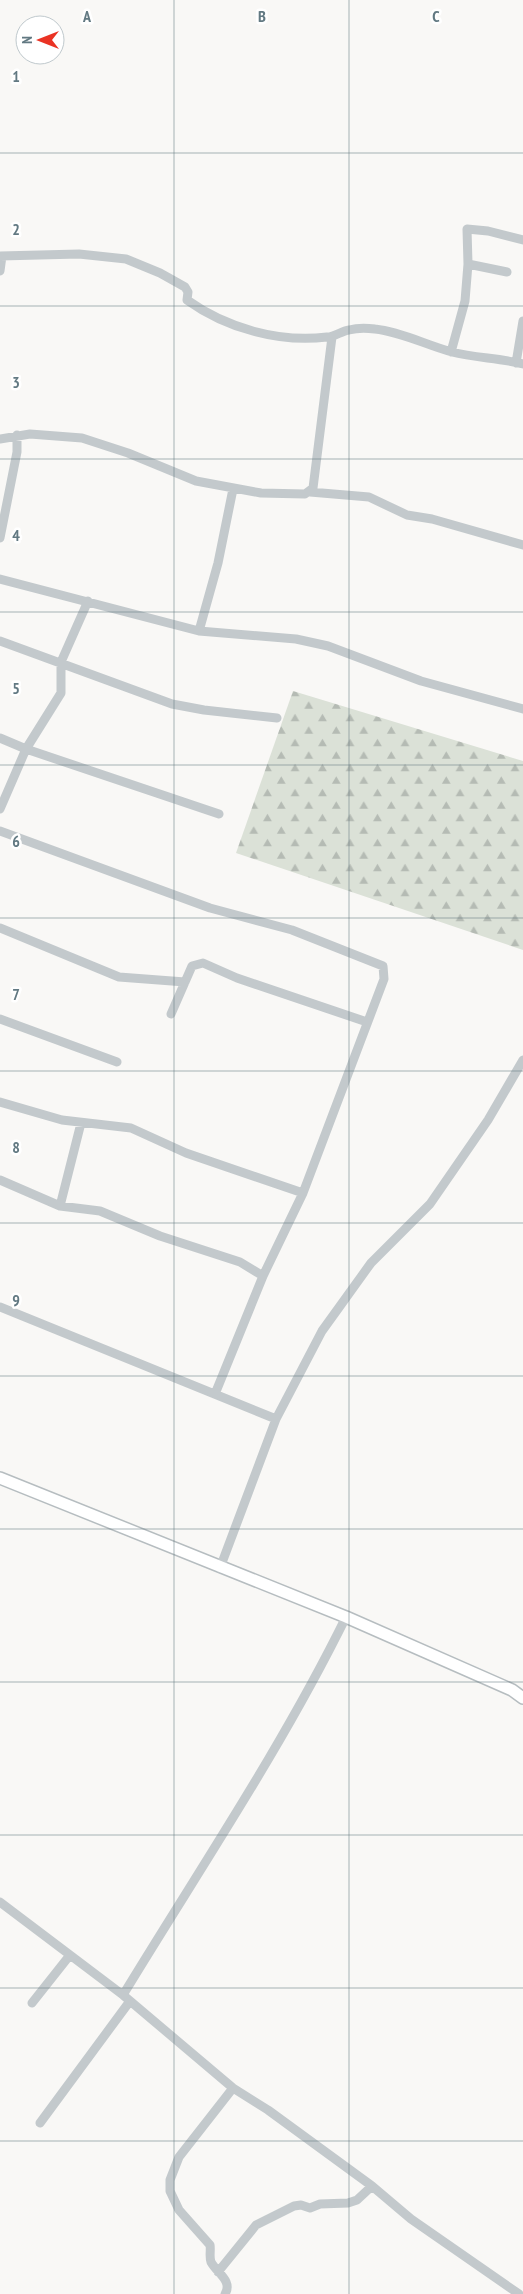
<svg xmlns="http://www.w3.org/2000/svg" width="523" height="2294" viewBox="0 0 523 2294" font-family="'PT Sans Narrow',sans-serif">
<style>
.forest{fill:url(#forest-firs)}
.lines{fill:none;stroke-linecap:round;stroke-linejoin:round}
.secondary-casing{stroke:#b6bdc0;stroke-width:14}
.minor{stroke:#c3c9cc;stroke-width:9}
.secondary{stroke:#fff;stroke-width:11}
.grid{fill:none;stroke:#627982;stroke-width:1;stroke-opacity:0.55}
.grid-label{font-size:16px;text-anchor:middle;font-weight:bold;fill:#627982;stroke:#fff;stroke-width:5;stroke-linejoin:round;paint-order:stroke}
</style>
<defs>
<pattern id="forest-firs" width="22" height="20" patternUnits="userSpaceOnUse" patternTransform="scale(1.25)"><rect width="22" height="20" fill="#dbe1d7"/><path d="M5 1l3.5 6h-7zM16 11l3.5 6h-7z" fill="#b5bbb4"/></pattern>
</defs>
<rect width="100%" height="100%" fill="#f9f8f6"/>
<path class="forest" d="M 293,691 L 523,761 L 523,950 L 236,853 Z"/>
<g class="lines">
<g class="secondary-casing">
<path id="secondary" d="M 0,1478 L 346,1617 L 512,1690 L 523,1698"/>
</g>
<path class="minor" d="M 0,256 L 79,254 L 126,259 L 160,273 L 185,287 L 188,292 L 187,300 C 226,328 279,343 327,337 C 335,337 341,331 349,330 C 356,328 368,328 375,329 C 402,332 426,345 452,352 C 475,358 500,358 523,364
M 468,264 L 507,272
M 0,271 L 2,256
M 451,352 L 465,301 L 468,264 L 467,229 L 488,231 L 523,240
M 516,363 L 523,321
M 0,439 L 30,434 L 82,438 L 128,453 L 196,481 L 261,493 L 305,494 L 313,488 L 332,337
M 310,492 L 369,497 L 407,515 L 432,519 L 523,545
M 0,538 L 17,452 L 17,435
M 0,579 L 199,631 L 296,639 L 328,646 L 421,681 L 523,709
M 199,631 L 218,563 L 233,489
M 0,641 L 172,704 L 204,710 L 277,718
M 0,738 L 26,749 L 219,814
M 0,809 L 26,749 L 61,693 L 61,662 L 88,601
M 0,831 L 210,908 L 292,930 L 383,966 L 384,979 L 303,1193 L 263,1276 L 215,1394
M 0,928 L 119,977 L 185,982
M 171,1014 L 192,966 L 203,963 L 237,978 L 367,1022
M 0,1019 L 117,1062
M 0,1102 L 62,1120 L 131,1128 L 186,1153 L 303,1193
M 0,1180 L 60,1206 L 100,1211 L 160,1236 L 240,1262 L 263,1276
M 60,1206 L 81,1123
M 0,1307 L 276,1419
M 220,1568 L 276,1419 L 322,1331 L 371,1263 L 430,1204 L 488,1120 L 523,1060
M 0,1902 L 123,1995 L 233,2088 L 268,2110 L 372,2186 L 411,2219 L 519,2294
M 123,1995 C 199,1870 281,1749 346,1617
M 32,2003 L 70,1955
M 40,2123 L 130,2001
M 218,2272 L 256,2225 L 294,2206 L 301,2205 L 310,2208 L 320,2204 L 348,2203 L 357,2200 L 372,2186
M 225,2294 C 233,2281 217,2273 211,2262 C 209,2257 211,2250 210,2245 L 179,2210 L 170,2191 L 170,2180 L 179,2157 L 233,2088"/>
<use href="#secondary" class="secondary"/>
</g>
<path class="grid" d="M 174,0 L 174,2294M 349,0 L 349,2294M 0,153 L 523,153M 0,306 L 523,306M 0,459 L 523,459M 0,612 L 523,612M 0,765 L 523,765M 0,918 L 523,918M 0,1071 L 523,1071M 0,1223 L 523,1223M 0,1376 L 523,1376M 0,1529 L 523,1529M 0,1682 L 523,1682M 0,1835 L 523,1835M 0,1988 L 523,1988M 0,2141 L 523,2141"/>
<g class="grid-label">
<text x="87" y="22">A</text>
<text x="262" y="22">B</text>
<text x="436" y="22">C</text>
<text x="16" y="82">1</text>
<text x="16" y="235">2</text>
<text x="16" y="388">3</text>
<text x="16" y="541">4</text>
<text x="16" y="694">5</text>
<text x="16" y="847">6</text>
<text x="16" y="1000">7</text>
<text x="16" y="1153">8</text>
<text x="16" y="1306">9</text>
</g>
<g transform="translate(40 40) rotate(270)"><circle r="24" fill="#ffffff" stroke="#c0c9cd"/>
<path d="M0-4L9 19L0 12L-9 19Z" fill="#ea3324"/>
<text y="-8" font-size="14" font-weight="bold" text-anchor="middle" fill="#627982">N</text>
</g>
</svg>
